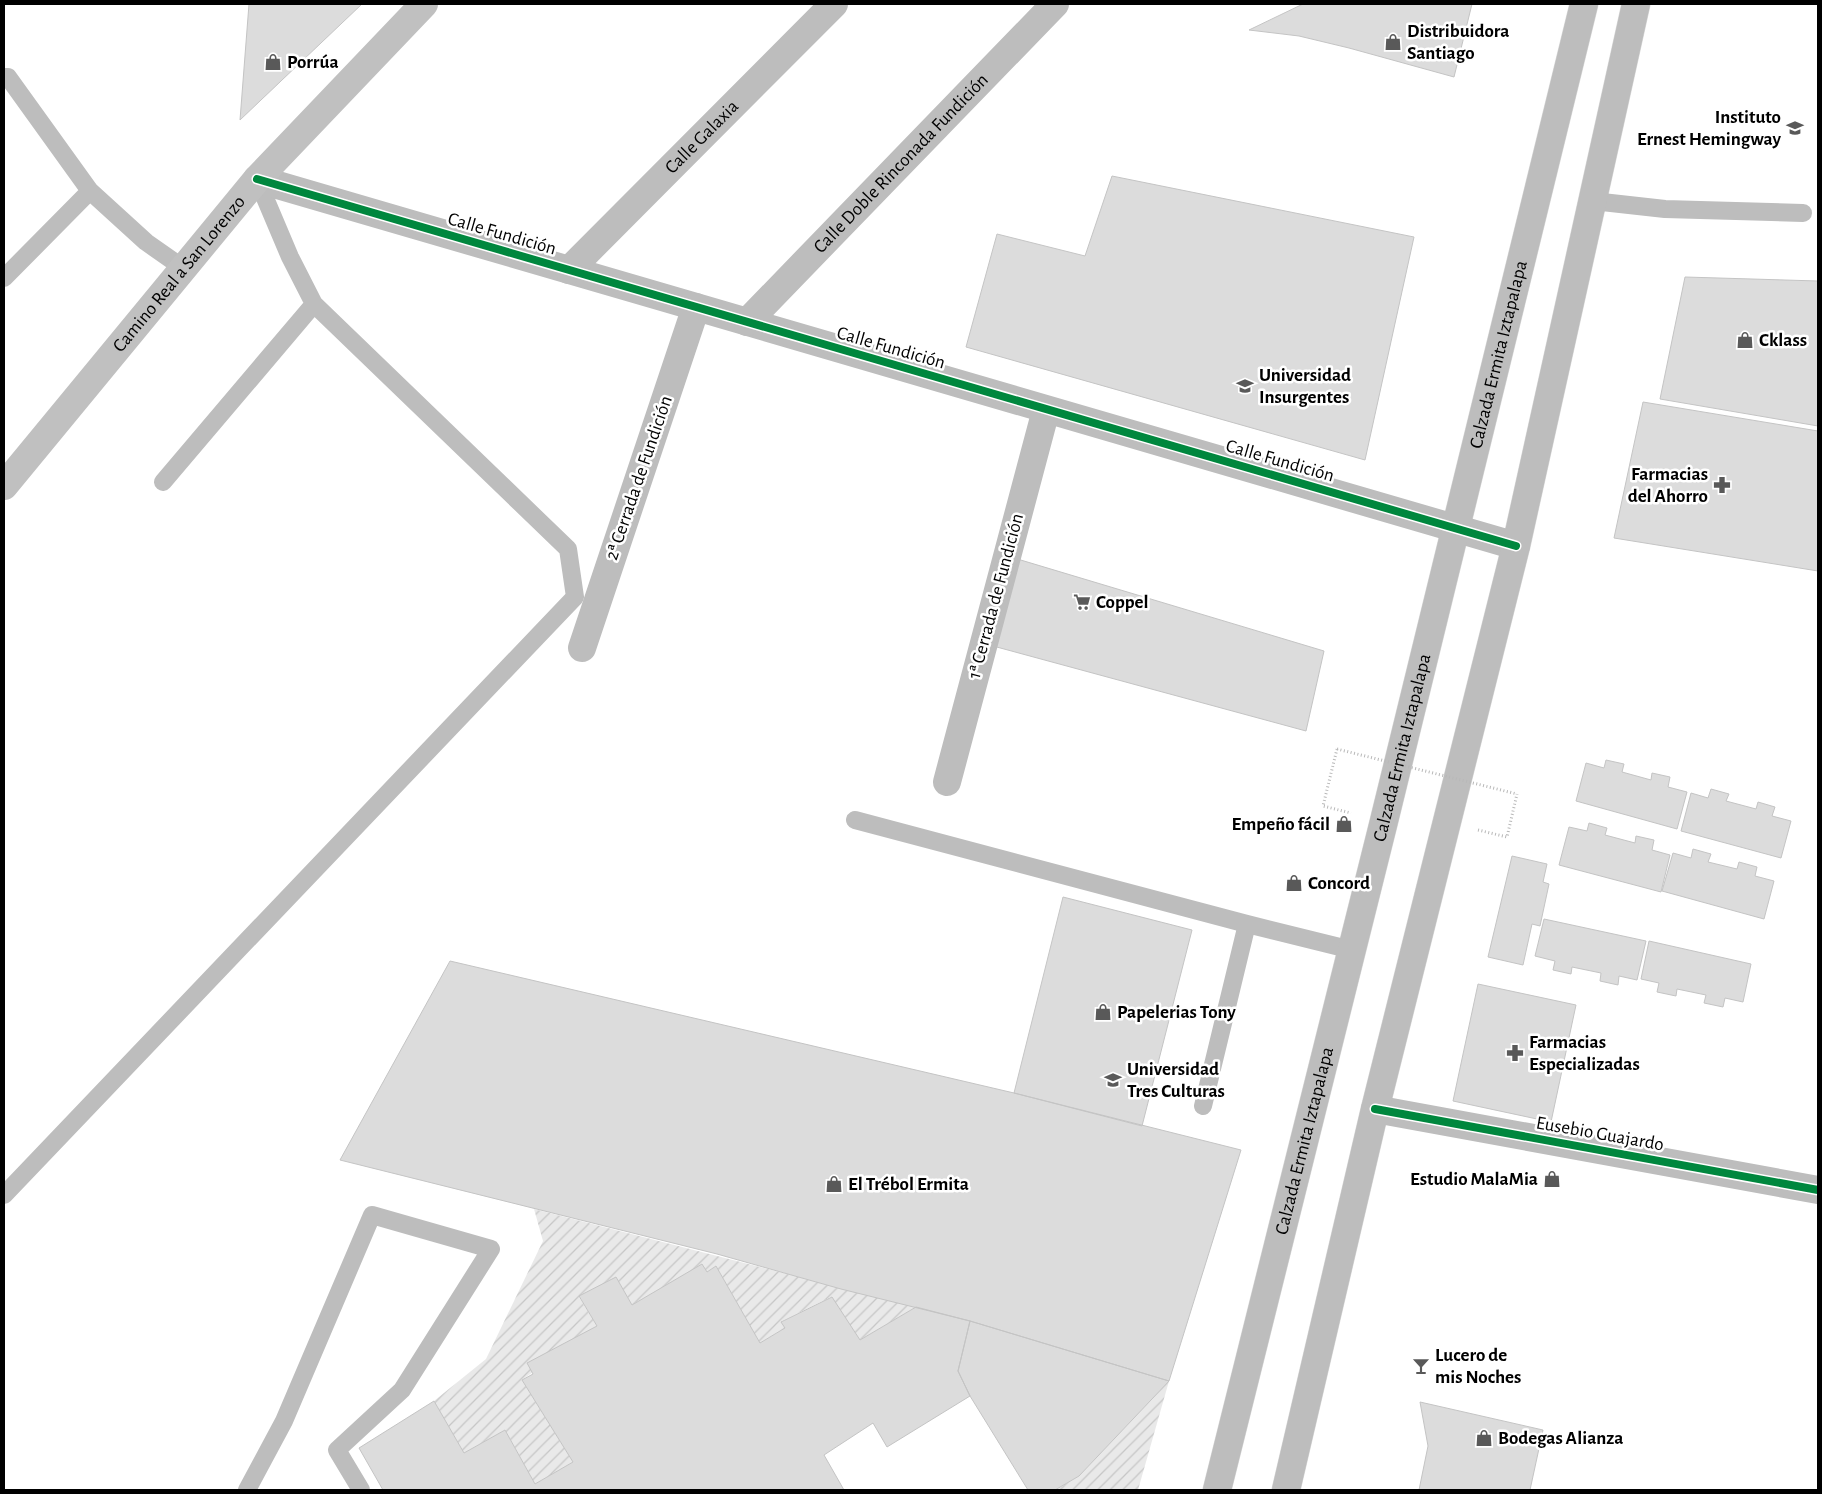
<svg xmlns="http://www.w3.org/2000/svg" width="1822" height="1494" viewBox="0 0 1822 1494" font-family="'Alegreya Sans',sans-serif">
<style>
.garden{fill:url(#garden-furrows)}
.building{fill:#dcdcdc;stroke:#c4c4c4}
.lines{fill:none;stroke-linecap:round;stroke-linejoin:round}
.primary-casing{stroke:#dbdbdb;stroke-width:29}
.path{stroke:#b8b8b8;stroke-width:3;stroke-dasharray:1 2.5;stroke-linecap:butt}
.service{stroke:#bdbdbd;stroke-width:18}
.minor{stroke:#bdbdbd;stroke-width:28}
.secondary{stroke:#c0c0c0;stroke-width:28}
.primary{stroke:#bdbdbd;stroke-width:28}
.path-bridge{stroke:#b8b8b8;stroke-width:3;stroke-dasharray:1 2.5;stroke-linecap:butt}
.cycleway-casing{stroke:#fff;stroke-width:11}
.cycleway{stroke:#00873e;stroke-width:8}
.labels{text-anchor:middle;dominant-baseline:central;stroke-width:5;stroke-linejoin:round;paint-order:stroke}
.poi-label{font-size:19px;font-weight:bold;fill:#000;stroke:#fff;text-anchor:start}
.street-label{font-size:19px;fill:#000;stroke:#fff}
</style>
<defs>
<pattern id="garden-furrows" width="10" height="10" patternUnits="userSpaceOnUse" patternTransform="scale(1.25)"><rect width="10" height="10" fill="#e9e9e9"/><path d="M-1 1l2-2M0 10L10 0M9 11l2-2" fill="none" stroke="#c6c6c6"/></pattern>
</defs>
<rect width="100%" height="100%" fill="#fff"/>
<path class="garden" d="M 534,1209 L 916,1307 L 860,1340 L 831,1297 L 782,1321 L 785,1328 L 760,1343 L 716,1266 L 707,1272 L 702,1265 L 632,1305 L 616,1277 L 579,1297 L 597,1326 L 522,1380 L 573,1462 L 535,1484 L 505,1430 L 464,1453 L 434,1401 L 486,1359 L 543,1241 Z
M 1169,1381 L 1138,1490 L 1055,1490 L 1079,1476 Z"/>
<path class="building" d="M 249,4 L 362,4 L 240,120 Z
M 1303,4 L 1472,4 L 1454,77 L 1349,48 L 1299,36 L 1249,30 Z
M 1112,176 L 1414,237 L 1365,460 L 966,347 L 997,234 L 1085,256 Z
M 1685,277 L 1818,281 L 1818,426 L 1660,399 Z
M 1643,402 L 1818,431 L 1818,571 L 1614,538 Z
M 1014,558 L 1324,651 L 1306,731 L 993,646 Z
M 1606,760 L 1624,764 L 1622,772 L 1651,780 L 1652,773 L 1670,777 L 1668,787 L 1687,792 L 1677,829 L 1576,801 L 1586,763 L 1604,768 Z
M 1711,789 L 1729,794 L 1726,801 L 1756,809 L 1758,802 L 1775,807 L 1772,816 L 1791,821 L 1781,858 L 1681,831 L 1691,793 L 1708,798 Z
M 1589,823 L 1607,828 L 1605,835 L 1635,843 L 1636,836 L 1654,840 L 1652,850 L 1670,855 L 1661,892 L 1559,865 L 1569,827 L 1587,831 Z
M 1693,849 L 1711,854 L 1708,862 L 1737,869 L 1739,862 L 1757,867 L 1755,876 L 1774,881 L 1764,919 L 1662,891 L 1673,853 L 1691,858 Z
M 1512,856 L 1547,864 L 1543,882 L 1549,884 L 1540,926 L 1532,924 L 1523,965 L 1488,957 Z
M 1063,897 L 1192,930 L 1142,1126 L 1014,1093 Z
M 1544,919 L 1646,941 L 1637,980 L 1619,976 L 1618,985 L 1600,981 L 1601,973 L 1572,967 L 1571,974 L 1553,970 L 1555,961 L 1535,956 Z
M 1649,941 L 1751,964 L 1743,1002 L 1725,998 L 1723,1007 L 1704,1003 L 1706,995 L 1677,989 L 1676,996 L 1657,992 L 1659,983 L 1641,979 Z
M 450,961 L 1014,1093 L 1241,1150 L 1169,1381 L 970,1321 L 841,1289 L 717,1254 L 340,1160 Z
M 1478,984 L 1576,1005 L 1551,1122 L 1453,1101 Z
M 702,1264 L 707,1272 L 716,1266 L 760,1343 L 785,1328 L 781,1322 L 832,1297 L 860,1340 L 916,1307 L 970,1321 L 958,1371 L 970,1396 L 887,1447 L 873,1423 L 824,1455 L 844,1490 L 383,1490 L 359,1448 L 434,1401 L 464,1453 L 505,1430 L 535,1484 L 573,1462 L 522,1380 L 533,1374 L 527,1363 L 597,1326 L 579,1296 L 616,1277 L 632,1305 Z
M 970,1321 L 1169,1381 L 1079,1476 L 1055,1490 L 1028,1490 L 970,1396 L 958,1371 Z
M 1420,1402 L 1543,1430 L 1530,1490 L 1419,1490 L 1428,1446 Z"/>
<g class="lines">
<g class="primary-casing">
<g id="primary">
<path id="s4" d="M 1217,1490 L 1384,821 L 1584,4"/>
<path d="M 1286,1490 L 1375,1109 L 1516,546 L 1636,4"/>
</g>
</g>
<path class="path" d="M 1337,749 L 1323,806 L 1351,813
M 1478,830 L 1507,837 L 1517,794"/>
<path class="service" d="M 4,77 L 8,77 L 90,191 L 146,242 L 183,268
M 1593,201 L 1665,209 L 1803,213
M 4,278 L 90,191
M 163,482 L 314,304
M 855,820 L 1247,924 L 1352,950
M 1203,1106 L 1247,924
M 4,1195 L 575,597 L 568,549 L 314,304 L 290,257 L 257,179
M 247,1490 L 284,1421 L 372,1215 L 491,1249 L 402,1390 L 337,1450 L 361,1490"/>
<g class="minor">
<path d="M 257,179 L 1516,546"/>
<path id="s1" d="M 569,270 L 834,4"/>
<path id="s2" d="M 747,322 L 1055,4"/>
<path d="M 582,648 L 696,307"/>
<path d="M 947,782 L 1046,410"/>
<path d="M 1375,1109 L 1818,1190"/>
</g>
<path class="secondary" id="s3" d="M 4,486 L 257,179 L 424,4"/>
<use href="#primary" class="primary"/>
<path class="path-bridge" d="M 1337,749 L 1517,794"/>
<g class="cycleway-casing">
<path id="cycleway" d="M 257,179 L 1516,546
M 1375,1109 L 1818,1190"/>
</g>
<use href="#cycleway" class="cycleway"/>
</g>
<defs>
<g id="shop-bare" transform="scale(1.35)"><path d="M-5-2.5h2.3a2.7 3.5 0 0 1 5.4 0H5L5.5 6h-11ZM-1.5-2.5h3a1.5 2.3 0 0 0-3 0Z" fill="#595959" stroke="#fff" stroke-width="2.5" paint-order="stroke"/></g>
<g id="school-bare" transform="scale(1.35)"><path d="M0-5L7-2L0 1L-7-2ZM-4 1L0 2.5L4 1V4Q0 6-4 4Z" fill="#595959" stroke="#fff" stroke-width="2.5" paint-order="stroke"/></g>
<g id="university-bare" transform="scale(1.35)"><path d="M0-5L7-2L0 1L-7-2ZM-4 1L0 2.5L4 1V4Q0 6-4 4Z" fill="#595959" stroke="#fff" stroke-width="2.5" paint-order="stroke"/></g>
<g id="pharmacy-bare" transform="scale(1.35)"><path d="M-2-6h4v4h4v4h-4v4h-4v-4h-4v-4h4Z" fill="#595959" stroke="#fff" stroke-width="2.5" paint-order="stroke"/></g>
<g id="supermarket-bare" transform="scale(1.35)"><path d="M-6-5.5h2.5l.6 2H6L4.5 2H-2.5L-4.4-4H-6ZM-1.5 3.2a1.3 1.3 0 1 0 .1 0ZM3 3.2a1.3 1.3 0 1 0 .1 0Z" fill="#595959" stroke="#fff" stroke-width="2.5" paint-order="stroke"/></g>
<g id="bar-bare" transform="scale(1.35)"><path d="M-6-5H6L.8 .8V4.5H3.5V6h-7V4.5H-.8V.8Z" fill="#595959" stroke="#fff" stroke-width="2.5" paint-order="stroke"/></g>
</defs>
<g fill-rule="evenodd">
<use href="#shop-bare" x="1393" y="42"/>
<use href="#shop-bare" x="273" y="62"/>
<use href="#school-bare" x="1795" y="128"/>
<use href="#shop-bare" x="1745" y="340"/>
<use href="#university-bare" x="1245" y="386"/>
<use href="#pharmacy-bare" x="1722" y="485"/>
<use href="#supermarket-bare" x="1082" y="602"/>
<use href="#shop-bare" x="1344" y="824"/>
<use href="#shop-bare" x="1294" y="883"/>
<use href="#shop-bare" x="1103" y="1012"/>
<use href="#pharmacy-bare" x="1515" y="1053"/>
<use href="#university-bare" x="1113" y="1080"/>
<use href="#shop-bare" x="1552" y="1179"/>
<use href="#shop-bare" x="834" y="1184"/>
<use href="#bar-bare" x="1421" y="1366"/>
<use href="#shop-bare" x="1484" y="1438"/>
</g>
<g class="labels">
<g class="poi-label">
<text x="1407" y="31">Distribuidora<tspan x="1407" dy="22">Santiago</tspan></text>
<text x="287" y="62">Porrúa</text>
<text x="1781" y="117" text-anchor="end">Instituto<tspan x="1781" dy="22">Ernest Hemingway</tspan></text>
<text x="1759" y="340">Cklass</text>
<text x="1259" y="375">Universidad<tspan x="1259" dy="22">Insurgentes</tspan></text>
<text x="1708" y="474" text-anchor="end">Farmacias<tspan x="1708" dy="22">del Ahorro</tspan></text>
<text x="1096" y="602">Coppel</text>
<text x="1330" y="824" text-anchor="end">Empeño fácil</text>
<text x="1308" y="883">Concord</text>
<text x="1117" y="1012">Papelerias Tony</text>
<text x="1529" y="1042">Farmacias<tspan x="1529" dy="22">Especializadas</tspan></text>
<text x="1127" y="1069">Universidad<tspan x="1127" dy="22">Tres Culturas</tspan></text>
<text x="1538" y="1179" text-anchor="end">Estudio MalaMia</text>
<text x="848" y="1184">El Trébol Ermita</text>
<text x="1435" y="1355">Lucero de<tspan x="1435" dy="22">mis Noches</tspan></text>
<text x="1498" y="1438">Bodegas Alianza</text>
</g>
<g class="street-label">
<text stroke="none"><textPath href="#s1" startOffset="188">Calle Galaxia</textPath></text>
<text stroke="none"><textPath href="#s2" startOffset="221">Calle Doble Rinconada Fundición</textPath></text>
<text transform="translate(502 234) rotate(16)">Calle Fundición</text>
<text stroke="none"><textPath href="#s3" startOffset="275">Camino Real a San Lorenzo</textPath></text>
<text transform="translate(891 348) rotate(16)">Calle Fundición</text>
<text stroke="none"><textPath href="#s4" startOffset="1170">Calzada Ermita Iztapalapa</textPath></text>
<text transform="translate(1280 461) rotate(16)">Calle Fundición</text>
<text transform="translate(639 478) rotate(-71)">2ª Cerrada de Fundición</text>
<text transform="translate(996 596) rotate(-75)">1ª Cerrada de Fundición</text>
<text stroke="none"><textPath href="#s4" startOffset="765">Calzada Ermita Iztapalapa</textPath></text>
<text transform="translate(1600 1134) rotate(10)">Eusebio Guajardo</text>
<text stroke="none"><textPath href="#s4" startOffset="360">Calzada Ermita Iztapalapa</textPath></text>
</g>
</g>
<rect width="1822" height="1494" fill="none" stroke="#000000" stroke-width="10"/>
</svg>
